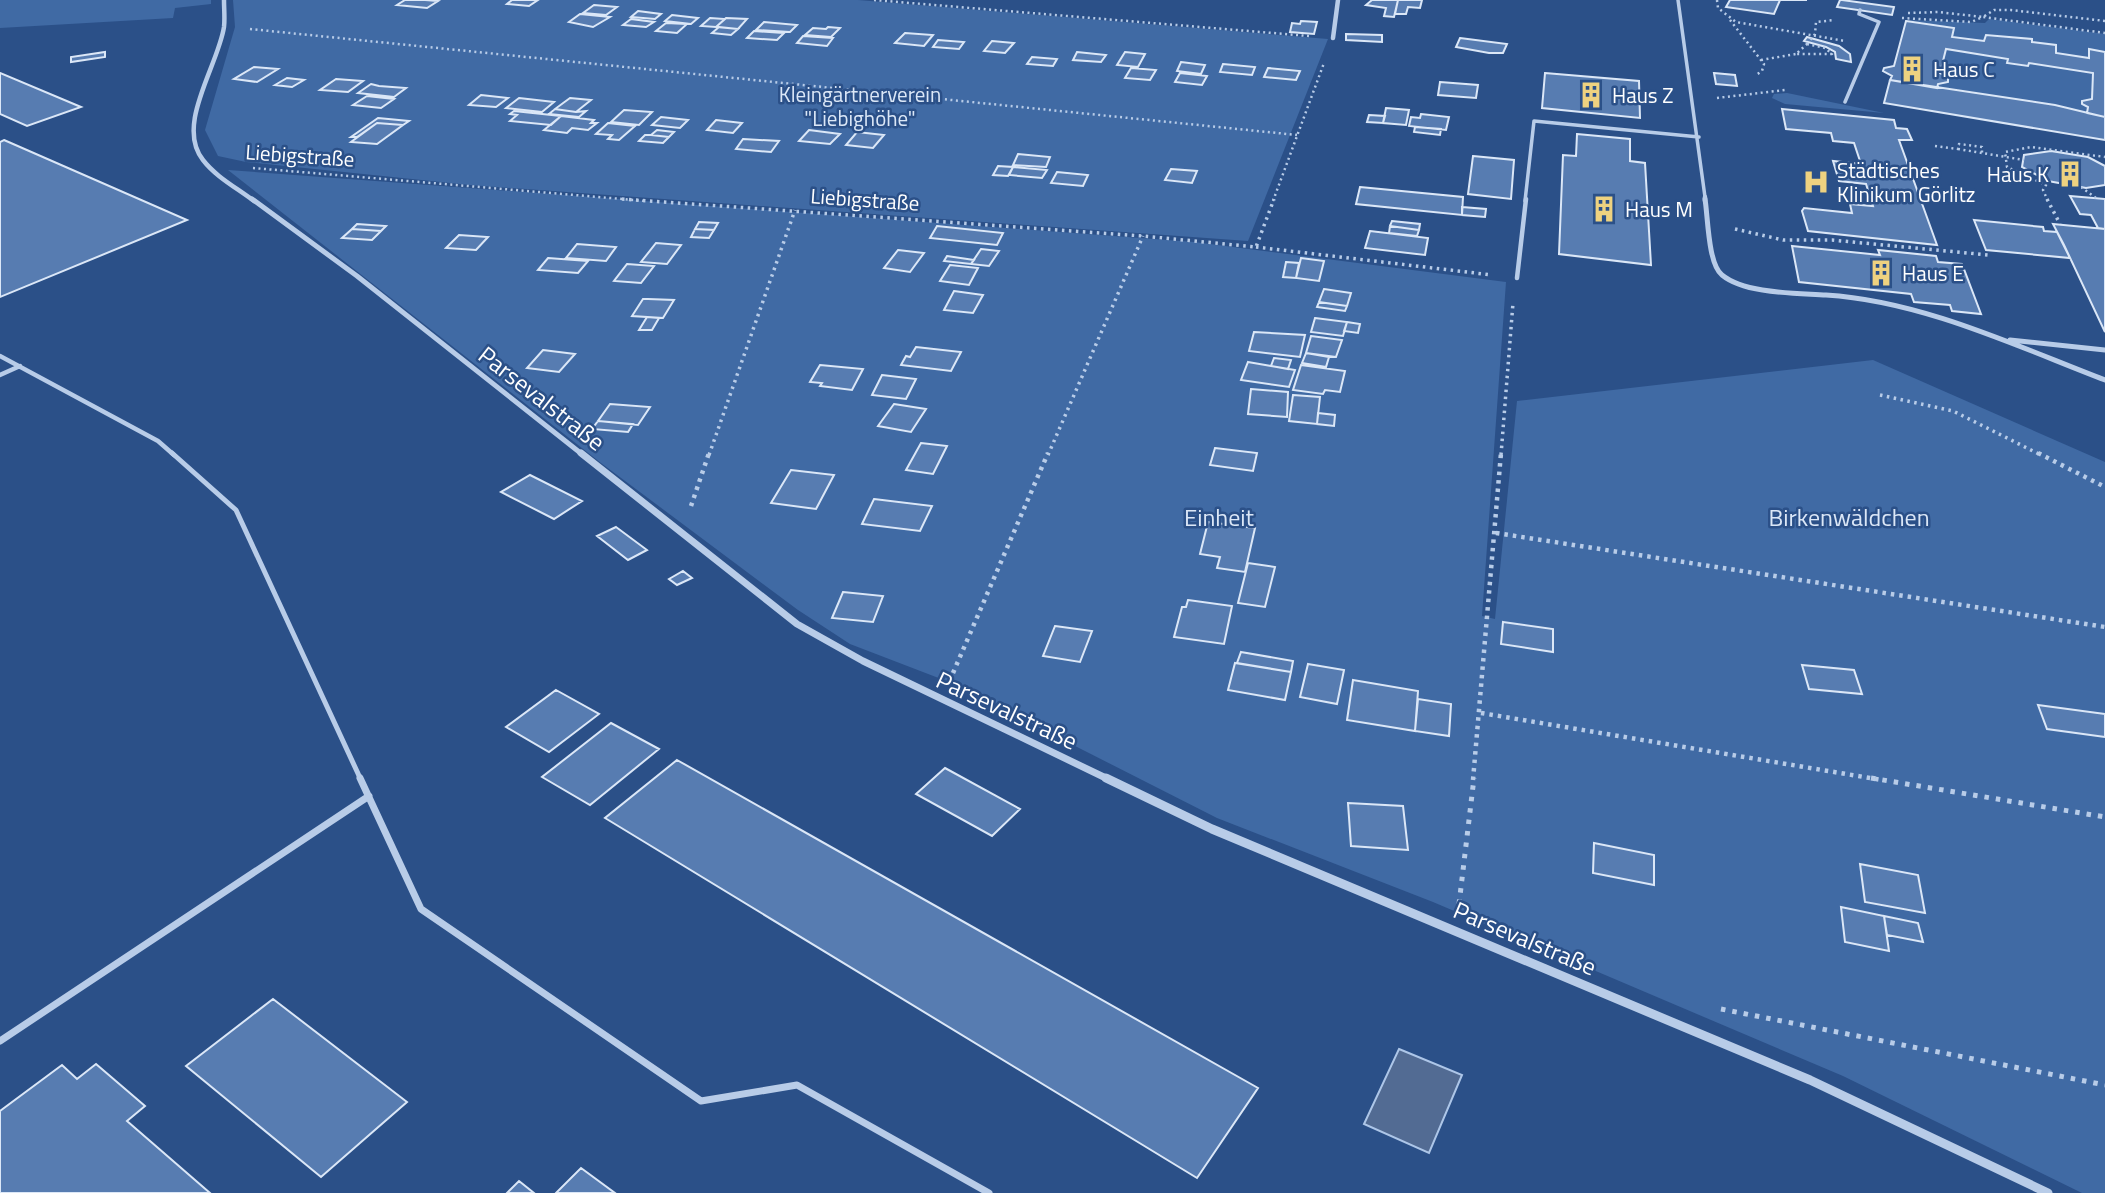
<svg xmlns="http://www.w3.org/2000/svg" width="2105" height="1193" viewBox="0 0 2105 1193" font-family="'Titillium Web',sans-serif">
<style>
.green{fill:#406aa4}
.water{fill:#526b93;stroke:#adc6e8;stroke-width:2}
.building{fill:#577cb1;stroke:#dbe7f7;stroke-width:2}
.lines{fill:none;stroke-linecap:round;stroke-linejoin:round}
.path-far3{stroke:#b8cce8;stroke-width:2.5;stroke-dasharray:2 3.5;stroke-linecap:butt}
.path-far2{stroke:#b8cce8;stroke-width:3.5;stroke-dasharray:2.5 4.5;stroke-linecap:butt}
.path-far1{stroke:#b8cce8;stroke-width:4.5;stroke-dasharray:3.5 5;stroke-linecap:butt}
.path{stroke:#b8cce8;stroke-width:5;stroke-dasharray:4.5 7;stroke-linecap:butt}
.service-far3{stroke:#b8cce8;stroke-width:3.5}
.service-far2{stroke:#b8cce8;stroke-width:4.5}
.service-far1{stroke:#b8cce8;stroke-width:5}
.service{stroke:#b8cce8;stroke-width:7}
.minor-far3{stroke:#b8cce8;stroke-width:4.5}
.minor-far2{stroke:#b8cce8;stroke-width:5}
.minor-far1{stroke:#b8cce8;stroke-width:7}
.minor{stroke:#b8cce8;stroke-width:9}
.labels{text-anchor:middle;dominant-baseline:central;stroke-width:5;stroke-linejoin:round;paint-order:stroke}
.far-poi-label{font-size:21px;fill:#fff;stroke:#2b5088;text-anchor:start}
.far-park-label{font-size:21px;fill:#dbe7f7;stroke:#2b5088}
.far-street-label{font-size:21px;fill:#fff;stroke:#2b5088}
.street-label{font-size:24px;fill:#fff;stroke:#2b5088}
.park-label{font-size:24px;fill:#dbe7f7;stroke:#2b5088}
</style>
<rect width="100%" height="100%" fill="#2b5088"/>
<path class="green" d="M 0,0 L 211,0 L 211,4 L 175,8 L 173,18 L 0,28 Z
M 233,0 L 858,0 L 1328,39 L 1248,241 L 470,185 L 246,162 L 218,156 L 205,130 L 235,27 Z
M 1989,19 L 2105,34 L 2105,52 L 2090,49 L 2089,58 L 2056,53 L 2056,45 L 2032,42 L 2031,39 L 1986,35 L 1984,41 L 1952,37 L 1953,28 L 1906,20 L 1985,23 Z
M 1946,49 L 2008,59 L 2008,63 L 2028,66 L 2029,63 L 2093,73 L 2092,99 L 2082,104 L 2088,107 L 2087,113 L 1969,91 L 1937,88 L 1938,84 L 1948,81 L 1948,78 L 1940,73 Z
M 1787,93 L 1792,94 L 1884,113 L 1785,104 L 1772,98 L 1774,94 Z
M 228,170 L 1194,242 L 1506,282 L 1482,616 L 1495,619 L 1517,401 L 1873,360 L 2105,462 L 2105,1193 L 2082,1193 L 1843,1076 L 1433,902 L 1217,818 L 949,682 L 850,644 L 798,610 L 601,463 Z"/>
<path class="water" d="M 1399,1049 L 1462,1075 L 1429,1153 L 1364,1124 Z"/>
<path class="building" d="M 405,0 L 425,0 L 438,1 L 427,8 L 397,5 Z
M 512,0 L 538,0 L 529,6 L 507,4 Z
M 1372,0 L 1398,0 L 1394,17 L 1384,16 L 1386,8 L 1366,5 Z
M 1398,0 L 1422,0 L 1420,8 L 1408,7 L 1406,14 L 1395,14 Z
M 1730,0 L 1807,0 L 1780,0 L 1774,14 L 1726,7 Z
M 1840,0 L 1842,0 L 1894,7 L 1892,15 L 1837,7 Z
M 594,5 L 617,7 L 606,15 L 583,13 Z
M 638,11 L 661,14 L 655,19 L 631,17 Z
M 580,14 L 610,17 L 593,27 L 569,22 Z
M 672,15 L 698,18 L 691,24 L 665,21 Z
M 710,18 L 725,19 L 716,27 L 701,26 Z
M 726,18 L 747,19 L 738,29 L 716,27 Z
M 631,19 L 654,22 L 646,27 L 623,25 Z
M 1301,21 L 1317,22 L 1314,34 L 1290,32 L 1292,23 L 1300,24 Z
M 1906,21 L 1954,28 L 1952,37 L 1984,41 L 1986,35 L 2032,39 L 2032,42 L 2056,45 L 2056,53 L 2089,58 L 2089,49 L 2105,52 L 2105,117 L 2087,113 L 2088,107 L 2082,104 L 2082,101 L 2092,99 L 2093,73 L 2029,63 L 2028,66 L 2007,63 L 2008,59 L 1946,49 L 1940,73 L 1948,78 L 1948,82 L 1938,84 L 1937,88 L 1890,80 L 1892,76 L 1883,71 L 1884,68 L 1894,66 Z
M 764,22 L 797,25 L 790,32 L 756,30 Z
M 666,23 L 687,24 L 677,33 L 656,31 Z
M 719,27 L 738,29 L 731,35 L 712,33 Z
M 828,27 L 840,28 L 831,37 L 805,35 L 813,28 L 826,29 Z
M 754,31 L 784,33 L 777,40 L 747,38 Z
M 905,33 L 933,35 L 924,46 L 895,43 Z
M 1346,34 L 1382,35 L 1382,42 L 1346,40 Z
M 803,36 L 833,38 L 827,46 L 797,43 Z
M 1807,37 L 1839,46 L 1850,54 L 1851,62 L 1836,59 L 1835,52 L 1826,47 L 1804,41 Z
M 1460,38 L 1507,44 L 1503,53 L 1489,53 L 1456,47 Z
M 938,40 L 964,42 L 959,49 L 933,47 Z
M 992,41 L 1014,43 L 1005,53 L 984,51 Z
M 105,52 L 105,57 L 71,62 L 71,57 Z
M 1077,52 L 1106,55 L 1101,62 L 1073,60 Z
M 1125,52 L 1145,54 L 1138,67 L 1117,65 Z
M 1032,57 L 1057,59 L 1053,66 L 1027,64 Z
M 1181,62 L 1205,65 L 1201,74 L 1177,71 Z
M 1223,64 L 1255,67 L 1252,75 L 1220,72 Z
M 254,67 L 278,69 L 257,82 L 234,79 Z
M 1131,68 L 1156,70 L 1150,80 L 1125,78 Z
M 1268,68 L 1300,71 L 1296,80 L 1264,77 Z
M 0,73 L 81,107 L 27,126 L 0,114 Z
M 1180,73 L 1207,76 L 1202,85 L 1175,82 Z
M 1545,73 L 1639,81 L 1640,118 L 1542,108 Z
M 1714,73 L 1735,75 L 1737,86 L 1716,84 Z
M 287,78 L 304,80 L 292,87 L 275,85 Z
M 336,79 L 363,81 L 348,92 L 320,90 Z
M 1890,80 L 2055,105 L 2105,117 L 2105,140 L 1884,103 Z
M 1440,82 L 1478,85 L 1476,98 L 1438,95 Z
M 371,84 L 379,86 L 406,88 L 394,97 L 358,93 Z
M 481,95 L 508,98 L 496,107 L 469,105 Z
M 367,96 L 394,99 L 381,108 L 353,105 Z
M 519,98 L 554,102 L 542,112 L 506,108 Z
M 570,98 L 591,100 L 576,112 L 555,109 Z
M 1386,108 L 1409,110 L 1406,125 L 1383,123 Z
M 555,109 L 576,112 L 586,111 L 579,117 L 549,114 Z
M 1782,109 L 1894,120 L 1896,128 L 1907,129 L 1912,140 L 1899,140 L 1937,245 L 1808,231 L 1802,211 L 1804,208 L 1852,213 L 1850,204 L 1873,206 L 1866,184 L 1839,181 L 1833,161 L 1861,164 L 1854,143 L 1833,141 L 1831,133 L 1786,129 Z
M 624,110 L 652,112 L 639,125 L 611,122 Z
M 514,111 L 561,116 L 551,125 L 510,121 L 517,115 L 510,114 Z
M 1421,114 L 1449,117 L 1446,130 L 1409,126 L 1411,117 L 1420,118 Z
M 1369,115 L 1385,116 L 1383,123 L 1367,122 Z
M 561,116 L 594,120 L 591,123 L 597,123 L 588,130 L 572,128 L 567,133 L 544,130 Z
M 661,117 L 688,120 L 680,128 L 652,125 Z
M 378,118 L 409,121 L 403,125 L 377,123 L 357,137 L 351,137 Z
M 716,120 L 742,123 L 733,133 L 707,130 Z
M 377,123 L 403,125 L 377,144 L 351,142 Z
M 608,123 L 635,126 L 619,140 L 608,139 L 612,135 L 596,134 Z
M 1415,127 L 1441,129 L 1440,135 L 1414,132 Z
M 657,130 L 674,132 L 669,137 L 651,135 Z
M 809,130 L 840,134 L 830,144 L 799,141 Z
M 857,132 L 884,135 L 873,148 L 846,145 Z
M 1577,134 L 1630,139 L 1630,161 L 1645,163 L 1651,265 L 1559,254 L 1563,155 L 1576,156 Z
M 645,135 L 651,135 L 669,137 L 663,143 L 639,141 Z
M 743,139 L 779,141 L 771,152 L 736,149 Z
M 4,140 L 187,220 L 0,297 L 0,142 Z
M 2051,151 L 2088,157 L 2105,166 L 2105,185 L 2086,188 L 2048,181 L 2022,167 L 2024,155 Z
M 1018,154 L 1050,157 L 1046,167 L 1013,165 Z
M 1473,156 L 1514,160 L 1511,199 L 1468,194 Z
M 998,166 L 1013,167 L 1008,176 L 993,175 Z
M 1013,167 L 1047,170 L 1042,178 L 1009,175 Z
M 1171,169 L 1197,171 L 1192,183 L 1165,180 Z
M 1057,172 L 1088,175 L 1083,186 L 1051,183 Z
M 1360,187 L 1463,197 L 1462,215 L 1356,204 Z
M 2070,196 L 2105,199 L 2105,229 L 2098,228 L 2091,215 L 2080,214 Z
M 1462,207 L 1486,209 L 1485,217 L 1462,215 Z
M 1974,220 L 2043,227 L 2044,231 L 2057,232 L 2070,258 L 1986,250 Z
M 1392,221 L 1420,224 L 1419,230 L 1390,226 Z
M 699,222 L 718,223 L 714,230 L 695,229 Z
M 357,224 L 386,226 L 381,231 L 352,229 Z
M 2053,224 L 2105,229 L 2105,332 L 2064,245 Z
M 937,226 L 1003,233 L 997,245 L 930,238 Z
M 1390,226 L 1419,230 L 1417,236 L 1389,233 Z
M 352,229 L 381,231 L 372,240 L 342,238 Z
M 695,229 L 714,230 L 709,238 L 691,237 Z
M 1370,231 L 1428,238 L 1425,255 L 1365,248 Z
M 459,235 L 488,237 L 476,250 L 446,248 Z
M 656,243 L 681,245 L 667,264 L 641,262 Z
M 577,244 L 616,247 L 606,261 L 566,258 Z
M 1792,246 L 1880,255 L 1878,250 L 1936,256 L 1938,262 L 1962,264 L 1981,314 L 1952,311 L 1950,305 L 1914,302 L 1911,294 L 1799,282 Z
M 981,249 L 999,251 L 989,266 L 971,264 Z
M 898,250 L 924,253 L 910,272 L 884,268 Z
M 947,256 L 974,260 L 971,264 L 944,261 Z
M 548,258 L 588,261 L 578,273 L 538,270 Z
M 1301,258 L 1324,261 L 1319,281 L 1296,278 Z
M 1286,262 L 1299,263 L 1296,278 L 1283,277 Z
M 627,264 L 654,266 L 641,283 L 614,281 Z
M 950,265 L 978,268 L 969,285 L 940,281 Z
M 1324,289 L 1351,293 L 1347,306 L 1319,302 Z
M 954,291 L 983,295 L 973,313 L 944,310 Z
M 643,299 L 648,299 L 674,300 L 663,318 L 632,316 Z
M 1319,302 L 1347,306 L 1345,311 L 1317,307 Z
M 647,317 L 659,318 L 652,330 L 639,330 Z
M 1315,318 L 1347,322 L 1343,336 L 1311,332 Z
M 1347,322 L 1360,324 L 1358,333 L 1344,331 Z
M 1254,332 L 1305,335 L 1300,357 L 1249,351 Z
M 1311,336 L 1342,340 L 1336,357 L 1306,353 Z
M 916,347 L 961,352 L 951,371 L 901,365 L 906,356 L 910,357 Z
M 543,350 L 575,354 L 559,372 L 527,368 Z
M 1306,353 L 1329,357 L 1326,367 L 1302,363 Z
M 1274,358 L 1291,360 L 1288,369 L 1271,366 Z
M 1248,362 L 1271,366 L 1295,370 L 1289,387 L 1241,380 Z
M 820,365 L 863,369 L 852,390 L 820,386 L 822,383 L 810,382 Z
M 1301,365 L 1345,371 L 1340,392 L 1325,390 L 1323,394 L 1293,390 Z
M 882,375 L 916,379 L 906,399 L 872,395 Z
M 1251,389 L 1288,392 L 1287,417 L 1248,414 Z
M 1293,395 L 1320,397 L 1317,424 L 1289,421 Z
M 610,404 L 650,407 L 638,425 L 598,421 Z
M 894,404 L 926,409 L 911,432 L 878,426 Z
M 1318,413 L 1335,415 L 1334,426 L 1317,424 Z
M 598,421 L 633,424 L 628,432 L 592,429 Z
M 921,443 L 947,446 L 933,474 L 906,470 Z
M 1215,448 L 1257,453 L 1253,471 L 1210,465 Z
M 791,470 L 834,475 L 816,509 L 771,503 Z
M 530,475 L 582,501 L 554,519 L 501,492 Z
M 874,499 L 932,506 L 920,531 L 862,524 Z
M 1208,522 L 1255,528 L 1245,572 L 1217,568 L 1220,557 L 1200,554 Z
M 616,527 L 647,550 L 628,560 L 597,536 Z
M 1248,563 L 1275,567 L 1265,607 L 1238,603 Z
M 683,571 L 692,578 L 677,585 L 669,579 Z
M 843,592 L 883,596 L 873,622 L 832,618 Z
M 1188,600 L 1232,606 L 1224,644 L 1174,637 L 1182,607 L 1186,607 Z
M 1503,622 L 1553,629 L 1553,652 L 1501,644 Z
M 1055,626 L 1092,631 L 1080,662 L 1043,656 Z
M 1241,652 L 1293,661 L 1291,672 L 1237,663 Z
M 1235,663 L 1291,672 L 1285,700 L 1228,690 Z
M 1308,664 L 1344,670 L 1337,704 L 1300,697 Z
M 1802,665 L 1854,670 L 1862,694 L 1809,689 Z
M 1353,680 L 1418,691 L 1415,731 L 1347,720 Z
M 556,690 L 599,714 L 549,752 L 506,727 Z
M 1418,699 L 1451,704 L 1449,736 L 1415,731 Z
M 2038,705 L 2105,714 L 2105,737 L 2047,729 Z
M 611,723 L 659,749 L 590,805 L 542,777 Z
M 677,760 L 1258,1088 L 1197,1178 L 605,818 Z
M 945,768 L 1020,809 L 992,836 L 916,794 Z
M 1348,803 L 1403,806 L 1408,850 L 1351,846 Z
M 1594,843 L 1654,855 L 1654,885 L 1593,873 Z
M 1860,864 L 1918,875 L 1925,913 L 1865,902 Z
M 1841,907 L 1884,916 L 1889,951 L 1845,942 Z
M 1884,916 L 1918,923 L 1923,942 L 1887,935 Z
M 273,999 L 407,1102 L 321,1177 L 186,1066 Z
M 96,1064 L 145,1106 L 127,1121 L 210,1193 L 0,1193 L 0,1111 L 62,1065 L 77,1079 Z
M 581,1168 L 615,1193 L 556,1193 Z
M 519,1181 L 534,1193 L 507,1193 Z"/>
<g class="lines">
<path class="path-far3" d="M 874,0 L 1309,36
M 1717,0 L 1718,8 L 1736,22 L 1845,41
M 1908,13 L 1938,12 L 1983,17 L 1994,10 L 2011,10 L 2105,21
M 1902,18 L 1971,22 L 1983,17 L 2105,33
M 1730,20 L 1764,64 L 1762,71 L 1756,75
M 250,29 L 1297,135
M 1807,44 L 1815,34 L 1816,22 L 1835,20
M 1807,44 L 1825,48 L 1832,54 L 1796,54 Z
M 1761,60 L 1796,54
M 1717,98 L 1785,90
M 1935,146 L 1958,149 L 1959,144 L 1982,147 L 1982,153
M 1958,149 L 2024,160
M 253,168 L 646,201
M 2081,187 L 2096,198
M 1273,201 L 1324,63
M 2048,201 L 2043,190 L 2046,185 L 2007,167 L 2005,152 L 2031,147 L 2105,157"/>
<path class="path-far2" d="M 622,199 L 1143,236 L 1256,247 L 1274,199
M 2047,199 L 2060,224
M 1735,229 L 1783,240 L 1832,240 L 1988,255
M 1256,247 L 1492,275
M 1880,395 L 1953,411 L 2041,455
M 709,455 L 795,210
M 1048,455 L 1143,236
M 1501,455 L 1513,303"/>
<path class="path-far1" d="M 2038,453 L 2105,487
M 691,506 L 709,453
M 1496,533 L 2105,627
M 953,673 L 1048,453
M 1481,713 L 1882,780
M 1473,780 L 1501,453"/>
<path class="path" d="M 1871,778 L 2105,817
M 1459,904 L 1474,778
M 1721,1009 L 2105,1085"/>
<path class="service-far3" d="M 1678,0 L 1705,197
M 1845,102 L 1879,22 L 1859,14 L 1860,10
M 1525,201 L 1534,121 L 1699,137"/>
<path class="service-far2" d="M 1517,278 L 1526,199
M 0,356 L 158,441 L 174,455
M 0,375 L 20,366"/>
<path class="service-far1" d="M 172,453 L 236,510 L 361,780"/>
<path class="service" d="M 360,778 L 421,909 L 701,1101 L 797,1085 L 989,1193
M 0,1041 L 369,796"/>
<path class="minor-far3" d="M 224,0 C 224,9 225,19 224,27 C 218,66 175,125 203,160 C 216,177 237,188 254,201
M 1333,38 L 1338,0
M 1705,197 L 1705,201"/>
<path class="minor-far2" d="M 252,199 L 357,276 L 583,455
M 1705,199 C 1708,217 1708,264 1722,275 C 1745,294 1797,293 1826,295 C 1922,301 2016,346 2105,380
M 2010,340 L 2105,350"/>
<path class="minor-far1" d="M 581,453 L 797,624 L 863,661 L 1110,780"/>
<path class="minor" d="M 1106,778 L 1212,829 L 1810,1080 L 2048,1193"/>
</g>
<defs>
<g id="building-bare" transform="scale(2.1)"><path d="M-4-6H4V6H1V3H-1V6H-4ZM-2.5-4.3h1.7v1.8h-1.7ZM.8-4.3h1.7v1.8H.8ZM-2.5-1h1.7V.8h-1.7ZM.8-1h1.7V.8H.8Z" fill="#eed280" stroke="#2b5088" stroke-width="2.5" paint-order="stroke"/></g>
<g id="hospital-bare" transform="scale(2.1)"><path d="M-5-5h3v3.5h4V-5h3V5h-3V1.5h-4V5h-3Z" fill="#eed280" stroke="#2b5088" stroke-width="2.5" paint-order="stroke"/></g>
</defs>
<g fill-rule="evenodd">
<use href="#building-bare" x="1912" y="69"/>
<use href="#building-bare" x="1591" y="95"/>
<use href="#building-bare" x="2070" y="174"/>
<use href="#hospital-bare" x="1816" y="182"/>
<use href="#building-bare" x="1604" y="209"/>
<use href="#building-bare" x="1881" y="273"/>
</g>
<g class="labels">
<g class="far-poi-label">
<text x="1933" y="69">Haus C</text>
<text x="1612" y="95">Haus Z</text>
<text x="1837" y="170">Städtisches<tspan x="1837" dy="24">Klinikum Görlitz</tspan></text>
<text x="2049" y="174" text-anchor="end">Haus K</text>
<text x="1625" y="209">Haus M</text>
<text x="1902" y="273">Haus E</text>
</g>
<g class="far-park-label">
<text x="860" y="94">Kleingärtnerverein<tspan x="860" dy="24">"Liebighöhe"</tspan></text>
</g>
<g class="far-street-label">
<text transform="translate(300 155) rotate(4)">Liebigstraße</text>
<text transform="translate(865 199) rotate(4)">Liebigstraße</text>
</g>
<g class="street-label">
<text transform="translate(542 398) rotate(38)">Parsevalstraße</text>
<text transform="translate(1007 710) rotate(25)">Parsevalstraße</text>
<text transform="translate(1525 938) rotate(23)">Parsevalstraße</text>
</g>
<g class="park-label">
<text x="1219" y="517">Einheit</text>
<text x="1849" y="517">Birkenwäldchen</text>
</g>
</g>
</svg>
